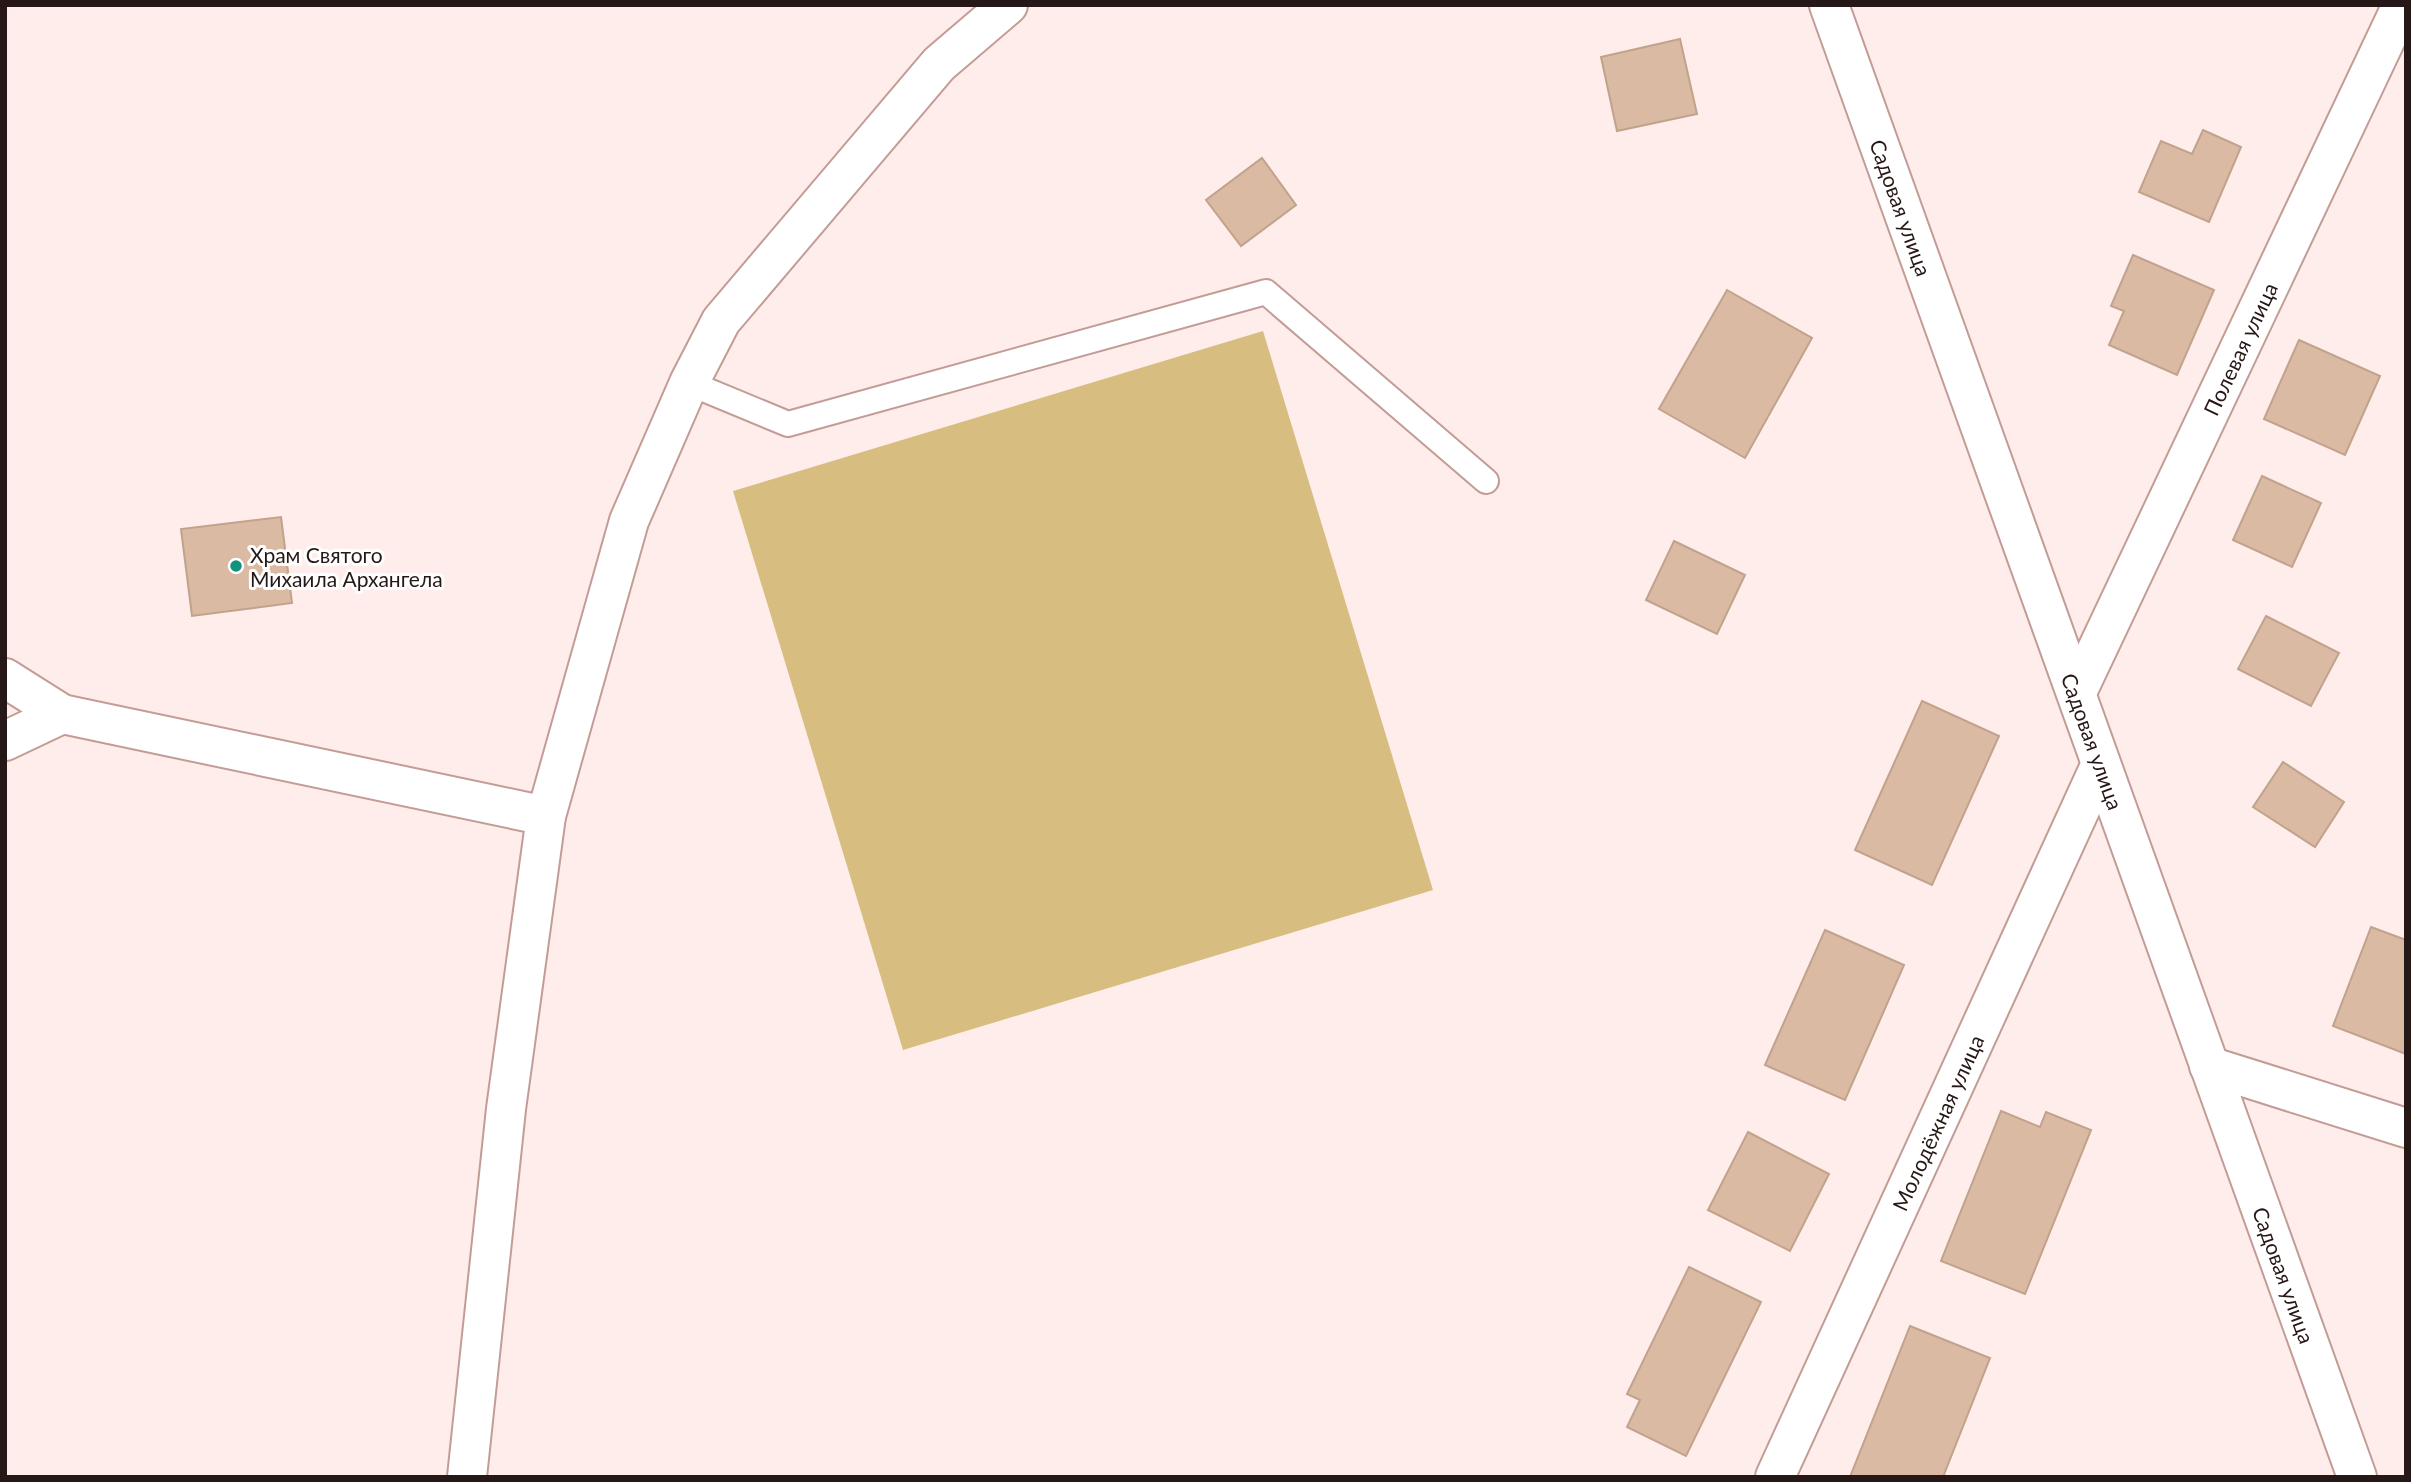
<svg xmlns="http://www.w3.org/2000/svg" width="2411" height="1482" viewBox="0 0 2411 1482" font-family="Lato,sans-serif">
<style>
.green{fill:#d8bd81}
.building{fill:#dabaa3;stroke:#c1a28c;stroke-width:2}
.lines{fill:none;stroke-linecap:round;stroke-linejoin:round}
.service-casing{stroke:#c39c96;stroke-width:28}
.minor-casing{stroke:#c39c96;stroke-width:42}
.secondary-casing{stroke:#c39c96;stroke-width:42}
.service{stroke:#fff;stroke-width:24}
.minor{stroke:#fff;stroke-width:38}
.secondary{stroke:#fff;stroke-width:38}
.poi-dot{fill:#12937b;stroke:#fefefe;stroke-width:2.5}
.labels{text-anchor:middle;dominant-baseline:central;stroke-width:6;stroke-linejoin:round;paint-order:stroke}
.street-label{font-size:21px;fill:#261816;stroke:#fefefe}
.poi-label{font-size:21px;fill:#261816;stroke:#fefefe;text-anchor:start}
</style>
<rect width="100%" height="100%" fill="#feedea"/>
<path class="green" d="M 1263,331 L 1433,890 L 903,1050 L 733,491 Z"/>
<path class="building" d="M 1680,39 L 1697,114 L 1617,131 L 1601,57 Z
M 2203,130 L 2241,147 L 2209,222 L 2139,192 L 2161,141 L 2192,154 Z
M 1262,158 L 1296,205 L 1241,246 L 1206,200 Z
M 2133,255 L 2214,290 L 2177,375 L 2109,345 L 2124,311 L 2111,306 Z
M 1727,290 L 1812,338 L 1745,458 L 1659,409 Z
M 2299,340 L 2380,376 L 2345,455 L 2264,419 Z
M 2262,476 L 2321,503 L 2292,567 L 2233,540 Z
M 281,517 L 292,603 L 192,616 L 181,529 Z
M 1674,541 L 1745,575 L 1717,634 L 1646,600 Z
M 2266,616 L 2339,653 L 2311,706 L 2238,669 Z
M 1922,701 L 1999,736 L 1932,885 L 1855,850 Z
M 2283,762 L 2344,802 L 2315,847 L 2253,807 Z
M 2371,927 L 2406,940 L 2406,1054 L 2333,1026 Z
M 1825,930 L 1904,965 L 1845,1100 L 1765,1065 Z
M 2001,1111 L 2040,1127 L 2046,1112 L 2091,1130 L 2025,1294 L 1941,1261 Z
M 1748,1132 L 1829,1174 L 1790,1251 L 1708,1210 Z
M 1689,1267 L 1761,1302 L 1686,1456 L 1627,1427 L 1640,1400 L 1627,1394 Z
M 1910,1326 L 1990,1358 L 1943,1477 L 1850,1477 Z"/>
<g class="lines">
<g class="service-casing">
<path id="service" d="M 689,383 L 788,424 L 1266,292 L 1486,481"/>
</g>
<g class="minor-casing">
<g id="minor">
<path d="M 5,678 L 62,714 L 5,741"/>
<path id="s1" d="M 2077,692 L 2402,5"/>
<path d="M 62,714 L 546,816"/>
<path d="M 2209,1066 L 2406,1128"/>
<path id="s2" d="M 1775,1477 L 2100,766"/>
</g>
</g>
<g class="secondary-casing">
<g id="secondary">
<path id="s3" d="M 1829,5 L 2357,1477"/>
<path d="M 467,1477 L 506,1109 L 546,816 L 629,521 L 689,383 L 721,321 L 939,64 L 1008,5"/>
</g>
</g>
<use href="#service" class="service"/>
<use href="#minor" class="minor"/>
<use href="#secondary" class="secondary"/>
</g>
<circle class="poi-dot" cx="236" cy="566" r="7"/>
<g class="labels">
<g class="street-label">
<text stroke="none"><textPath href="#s3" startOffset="215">Садовая улица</textPath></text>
<text stroke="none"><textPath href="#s1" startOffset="380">Полевая улица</textPath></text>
<text stroke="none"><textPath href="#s3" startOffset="782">Садовая улица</textPath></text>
<text stroke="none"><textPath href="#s2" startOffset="390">Молодёжная улица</textPath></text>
<text stroke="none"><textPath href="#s3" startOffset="1349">Садовая улица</textPath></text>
</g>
<g class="poi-label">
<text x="250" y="554">Храм Святого<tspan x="250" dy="24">Михаила Архангела</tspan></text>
</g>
</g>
<rect width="2411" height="1482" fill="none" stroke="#261816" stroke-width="14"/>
</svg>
